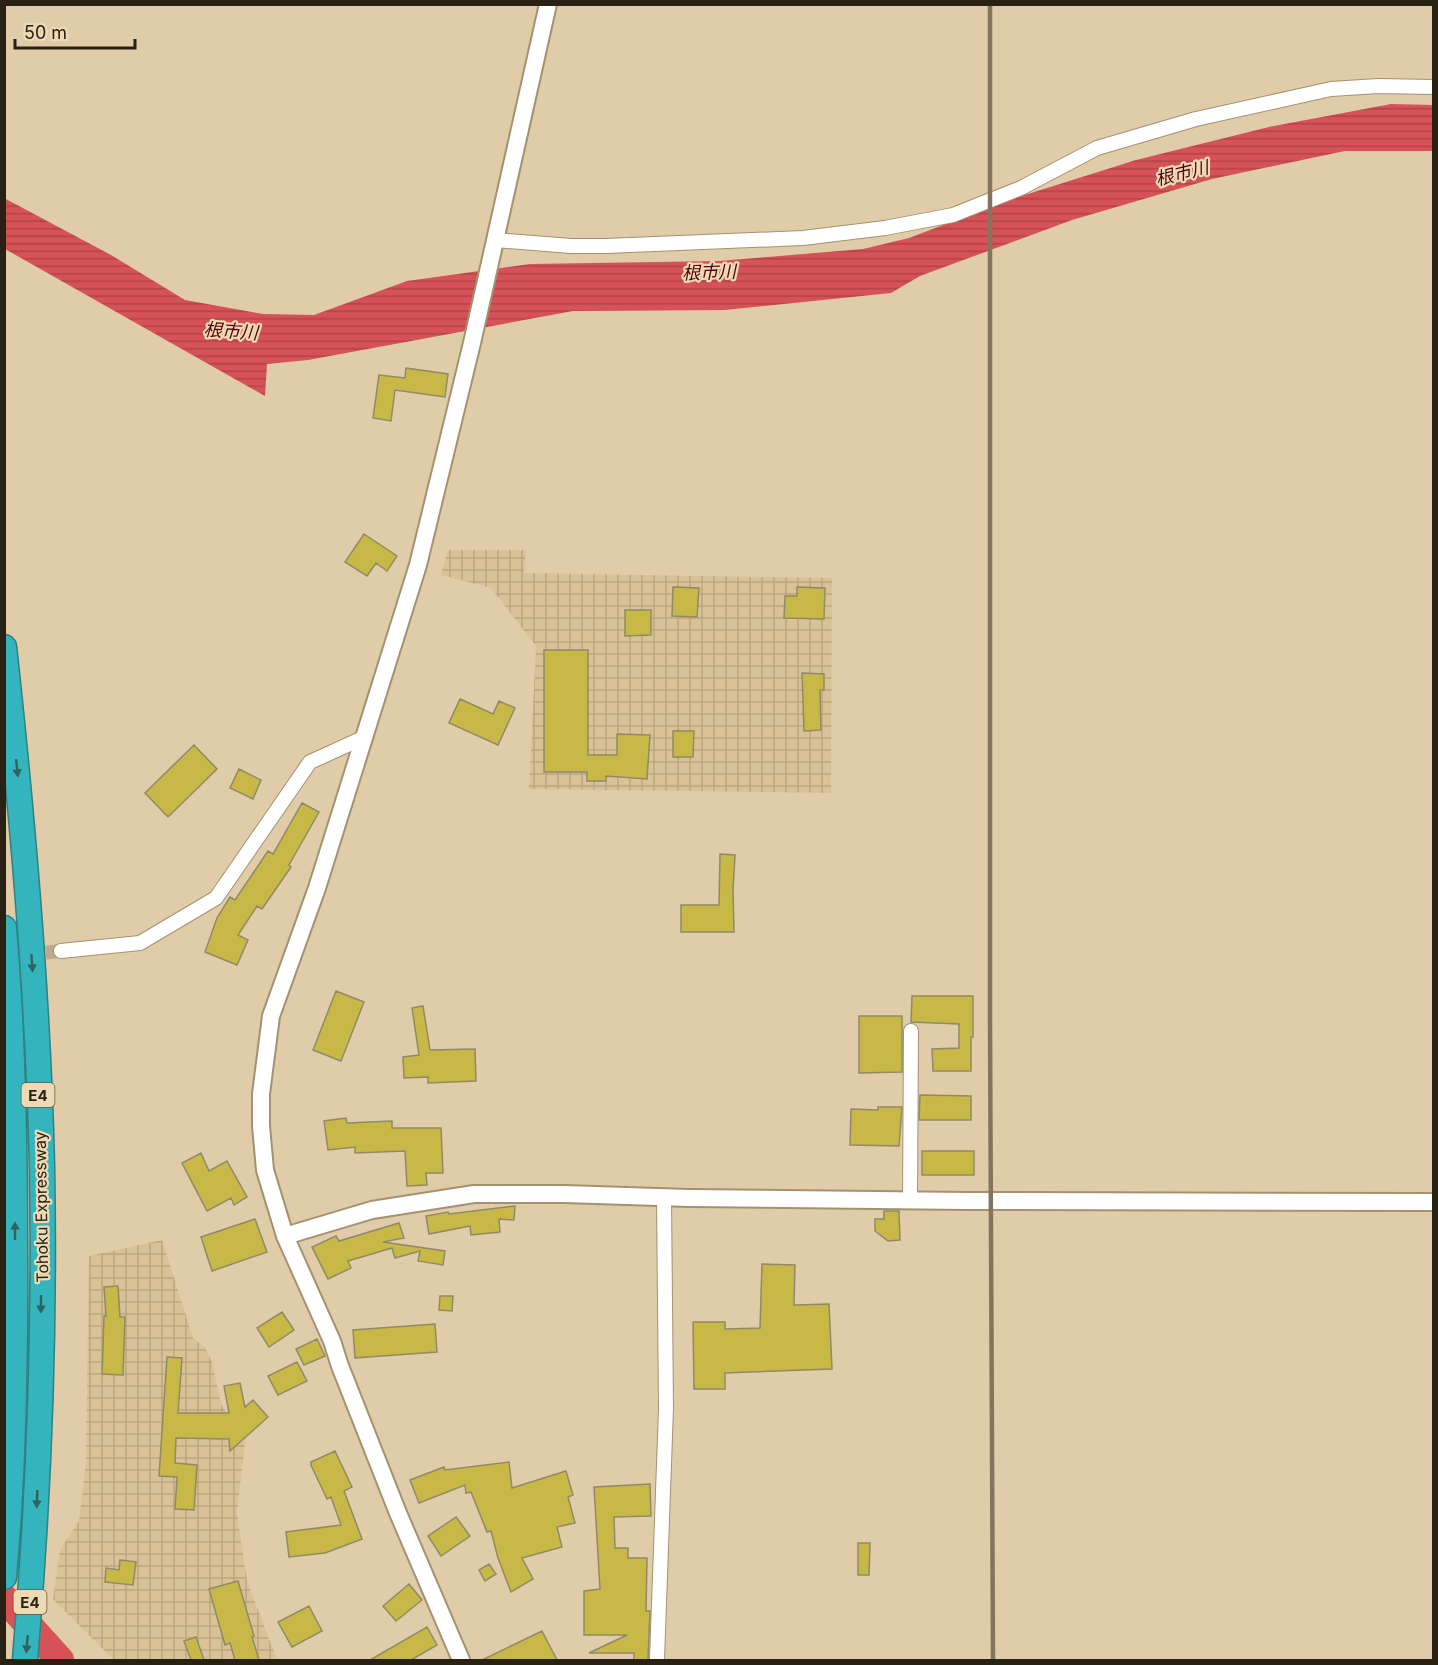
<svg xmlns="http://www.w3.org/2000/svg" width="1438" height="1665" viewBox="0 0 1438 1665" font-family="Inter,'Noto Sans JP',sans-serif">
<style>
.industrial{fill:url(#industrial-grid)}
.water{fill:url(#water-rules)}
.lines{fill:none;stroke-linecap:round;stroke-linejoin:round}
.river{stroke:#d65257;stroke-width:28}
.building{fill:#c8b847;stroke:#908b66;stroke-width:1.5}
.minor-tunnel{stroke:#bbaa8a;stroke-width:14;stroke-dasharray:14 7;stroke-linecap:butt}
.minor-casing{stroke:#a59170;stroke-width:16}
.tertiary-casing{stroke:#a59170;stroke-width:20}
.motorway-casing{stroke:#308181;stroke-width:27}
.minor{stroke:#fff;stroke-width:14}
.tertiary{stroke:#fff;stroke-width:16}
.motorway{stroke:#34b4bc;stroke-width:24}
.rail{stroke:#83755d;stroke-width:4.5}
.oneway{fill:#2e6360}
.labels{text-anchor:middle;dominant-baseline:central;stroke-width:4.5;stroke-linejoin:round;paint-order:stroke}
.shield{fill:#eed9b5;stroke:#645844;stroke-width:1.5}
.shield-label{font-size:15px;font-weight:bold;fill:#292114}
.street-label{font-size:16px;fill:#292114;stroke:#eed9b5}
.water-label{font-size:18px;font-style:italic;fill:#55000c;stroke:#eed9b5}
</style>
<defs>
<pattern id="industrial-grid" width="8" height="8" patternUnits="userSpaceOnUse" patternTransform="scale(1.5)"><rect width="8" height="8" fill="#dac297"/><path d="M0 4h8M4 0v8" fill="none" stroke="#bba681"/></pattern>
<pattern id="water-rules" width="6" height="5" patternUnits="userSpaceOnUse" patternTransform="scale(1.5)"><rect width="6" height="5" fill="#d65257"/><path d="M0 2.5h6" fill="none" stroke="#ae4447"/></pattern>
</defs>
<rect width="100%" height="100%" fill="#e0cca8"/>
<path class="industrial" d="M 448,550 L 526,550 L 524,573 L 832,578 L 831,793 L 529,789 L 536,646 L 491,588 L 441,575 Z
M 162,1240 L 193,1338 L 205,1347 L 212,1362 L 221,1404 L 245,1442 L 237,1513 L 247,1581 L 277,1660 L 114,1660 L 53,1599 L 60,1550 L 79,1521 L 86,1462 L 89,1256 Z"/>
<path class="water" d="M 1391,104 L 1433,105 L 1433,151 L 1345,151 L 1212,179 L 1072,220 L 920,276 L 891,293 L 725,310 L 573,311 L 308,360 L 267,364 L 265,396 L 5,249 L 4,198 L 111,255 L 185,300 L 263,314 L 314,315 L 407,281 L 530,264 L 719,261 L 863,249 L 909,238 L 1006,201 L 1136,160 L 1269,127 Z"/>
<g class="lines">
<path class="river" d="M 4,1598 L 60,1660"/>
</g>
<path class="building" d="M 406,368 L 448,374 L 445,397 L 395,390 L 391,421 L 373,418 L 379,375 L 405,378 Z
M 364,534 L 397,556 L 387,571 L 376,563 L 367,576 L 345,562 Z
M 673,587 L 699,588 L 697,617 L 672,616 Z
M 797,587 L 825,588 L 824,619 L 784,618 L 785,596 L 797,596 Z
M 625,610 L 651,610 L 651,635 L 625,636 Z
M 544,650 L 588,650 L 588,755 L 617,755 L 617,734 L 650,735 L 647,779 L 606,776 L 606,781 L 587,781 L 587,772 L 544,772 Z
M 802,673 L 824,674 L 824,690 L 820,690 L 821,730 L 804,731 Z
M 460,699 L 493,714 L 499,701 L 515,708 L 498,745 L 449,723 Z
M 673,731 L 694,731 L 693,757 L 673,757 Z
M 194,745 L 217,769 L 168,817 L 145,793 Z
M 239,769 L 261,780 L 253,799 L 230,788 Z
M 302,803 L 319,812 L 289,865 L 291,867 L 262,909 L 257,906 L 238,935 L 248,940 L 237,965 L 205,952 L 217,918 L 230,897 L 235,900 L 268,851 L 273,854 Z
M 720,854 L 735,855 L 733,889 L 734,932 L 681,932 L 681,905 L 719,905 Z
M 336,991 L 364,1002 L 341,1061 L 313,1050 Z
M 912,996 L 973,996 L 973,1037 L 971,1037 L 971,1071 L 933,1071 L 932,1049 L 959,1048 L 959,1024 L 911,1022 Z
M 423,1006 L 430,1050 L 475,1049 L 476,1081 L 428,1083 L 428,1077 L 404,1078 L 403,1057 L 419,1055 L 412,1008 Z
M 859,1016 L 902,1016 L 902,1072 L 859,1073 Z
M 920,1095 L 971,1096 L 971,1120 L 919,1120 Z
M 878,1107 L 902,1107 L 899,1146 L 850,1145 L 851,1109 L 878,1110 Z
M 346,1118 L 347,1123 L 392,1121 L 392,1128 L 441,1128 L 443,1173 L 426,1173 L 427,1185 L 407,1186 L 405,1151 L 355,1153 L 355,1147 L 328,1150 L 324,1121 Z
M 922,1151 L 974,1151 L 974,1175 L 922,1175 Z
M 201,1153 L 209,1171 L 227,1161 L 247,1197 L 234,1205 L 231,1198 L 207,1211 L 182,1163 Z
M 515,1206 L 514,1220 L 499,1219 L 500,1232 L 471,1235 L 470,1226 L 429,1234 L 426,1216 L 448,1212 L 449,1214 Z
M 884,1211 L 899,1211 L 900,1240 L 888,1241 L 875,1231 L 875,1219 L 884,1219 Z
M 255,1219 L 267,1252 L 212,1271 L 201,1237 Z
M 399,1223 L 404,1238 L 383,1242 L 445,1251 L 443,1265 L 418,1261 L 420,1251 L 395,1258 L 392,1248 L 348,1261 L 351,1268 L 328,1279 L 312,1247 L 336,1236 L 339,1241 Z
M 762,1264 L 795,1265 L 794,1305 L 829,1304 L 832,1369 L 725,1373 L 725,1389 L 694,1389 L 693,1322 L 725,1322 L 725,1329 L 760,1328 Z
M 118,1286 L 120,1317 L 125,1317 L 123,1375 L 102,1374 L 104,1316 L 106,1316 L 104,1287 Z
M 440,1296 L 453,1296 L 452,1311 L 439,1310 Z
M 282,1312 L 294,1330 L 269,1347 L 257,1328 Z
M 435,1324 L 437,1352 L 355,1358 L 353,1330 Z
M 317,1339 L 325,1356 L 304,1365 L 296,1349 Z
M 167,1357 L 182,1358 L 178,1413 L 229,1413 L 224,1386 L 240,1383 L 245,1407 L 253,1400 L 268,1417 L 230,1451 L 229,1439 L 176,1438 L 175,1463 L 197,1465 L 194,1510 L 175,1509 L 177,1477 L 159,1476 Z
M 297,1362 L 307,1381 L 278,1395 L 268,1376 Z
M 335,1451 L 352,1487 L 344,1491 L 362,1539 L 325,1553 L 289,1557 L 286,1532 L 341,1525 L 331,1497 L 327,1499 L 311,1465 L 311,1462 Z
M 509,1462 L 512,1488 L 566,1471 L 573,1495 L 568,1497 L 575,1523 L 557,1527 L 562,1547 L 522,1558 L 533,1579 L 511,1592 L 498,1558 L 491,1531 L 487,1532 L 471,1492 L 466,1493 L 465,1485 L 419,1503 L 410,1480 L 444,1467 L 445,1470 Z
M 650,1484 L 651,1516 L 614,1517 L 615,1548 L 628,1548 L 628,1558 L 647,1558 L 646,1611 L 650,1611 L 648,1660 L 634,1660 L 634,1653 L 589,1653 L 627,1635 L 584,1635 L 584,1591 L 600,1589 L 594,1487 Z
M 456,1517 L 470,1536 L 441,1556 L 428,1536 Z
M 858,1543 L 870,1543 L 869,1575 L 858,1575 Z
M 120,1560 L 136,1562 L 133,1585 L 105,1582 L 106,1568 L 119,1570 Z
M 489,1564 L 496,1574 L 485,1581 L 479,1570 Z
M 238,1581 L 254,1636 L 252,1637 L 259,1660 L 235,1660 L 230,1643 L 225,1645 L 209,1589 Z
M 409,1584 L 422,1600 L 396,1621 L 383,1606 Z
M 309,1606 L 322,1631 L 292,1647 L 278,1622 Z
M 427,1627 L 437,1645 L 411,1660 L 370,1660 Z
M 542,1631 L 557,1660 L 482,1660 Z
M 196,1637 L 204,1660 L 191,1660 L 184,1641 Z"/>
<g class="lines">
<path class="minor-tunnel" d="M 4,957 L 61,951"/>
<g class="minor-casing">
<path id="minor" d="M 495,240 L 571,246 L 606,246 L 803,238 L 885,228 L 953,215 L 1021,188 L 1097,148 L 1196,119 L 1331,89 L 1378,86 L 1434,87
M 61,951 L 140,943 L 216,898 L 310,762 L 365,737
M 910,1200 L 911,1031
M 657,1660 L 666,1408 L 664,1197"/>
</g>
<g class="tertiary-casing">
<path id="tertiary" d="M 285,1236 L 372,1210 L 474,1194 L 564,1194 L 689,1198 L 966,1201 L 1434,1202
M 461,1660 L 398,1513 L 340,1366 L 332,1341 L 285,1236 L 265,1170 L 261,1126 L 261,1094 L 271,1016 L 317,888 L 418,565 L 472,343 L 548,4"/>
</g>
<g class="motorway-casing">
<path id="motorway" d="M 4,647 C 23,820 38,993 42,1166 C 45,1331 39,1496 25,1660
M 4,928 C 13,1032 15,1137 15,1241 C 16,1354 14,1466 4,1577"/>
</g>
<use href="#minor" class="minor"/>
<use href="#tertiary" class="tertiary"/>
<use href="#motorway" class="motorway"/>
<path class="rail" d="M 990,4 L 990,1022 L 993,1660"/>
</g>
<defs><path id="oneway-solid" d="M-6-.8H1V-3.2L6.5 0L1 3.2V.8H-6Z" transform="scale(1.5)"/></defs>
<g class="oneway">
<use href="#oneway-solid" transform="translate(17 768) rotate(84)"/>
<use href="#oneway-solid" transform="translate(32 963) rotate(86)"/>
<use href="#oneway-solid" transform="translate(15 1231) rotate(-90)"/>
<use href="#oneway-solid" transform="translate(41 1304) rotate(90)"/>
<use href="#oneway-solid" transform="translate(37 1499) rotate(92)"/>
<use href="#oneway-solid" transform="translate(27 1644) rotate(95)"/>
</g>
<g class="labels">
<g class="shield">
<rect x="21.5" y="1083" width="33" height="24" rx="4.5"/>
<rect x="13.5" y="1590" width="33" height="24" rx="4.5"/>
</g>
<g class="shield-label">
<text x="38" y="1095">E4</text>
<text x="30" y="1602">E4</text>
</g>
<g class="street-label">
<text transform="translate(41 1207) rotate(-91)">Tohoku Expressway</text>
</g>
<g class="water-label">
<text transform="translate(1182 173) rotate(-14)">根市川</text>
<text transform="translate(709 272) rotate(-2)">根市川</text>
<text transform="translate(231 331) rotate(4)">根市川</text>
</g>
</g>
<rect width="1438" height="1665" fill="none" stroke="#292114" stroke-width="12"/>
<path d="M15 39v9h120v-9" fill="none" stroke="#292114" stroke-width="3"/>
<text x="24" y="39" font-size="18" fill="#292114" stroke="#eed9b5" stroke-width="4.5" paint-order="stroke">50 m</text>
</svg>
